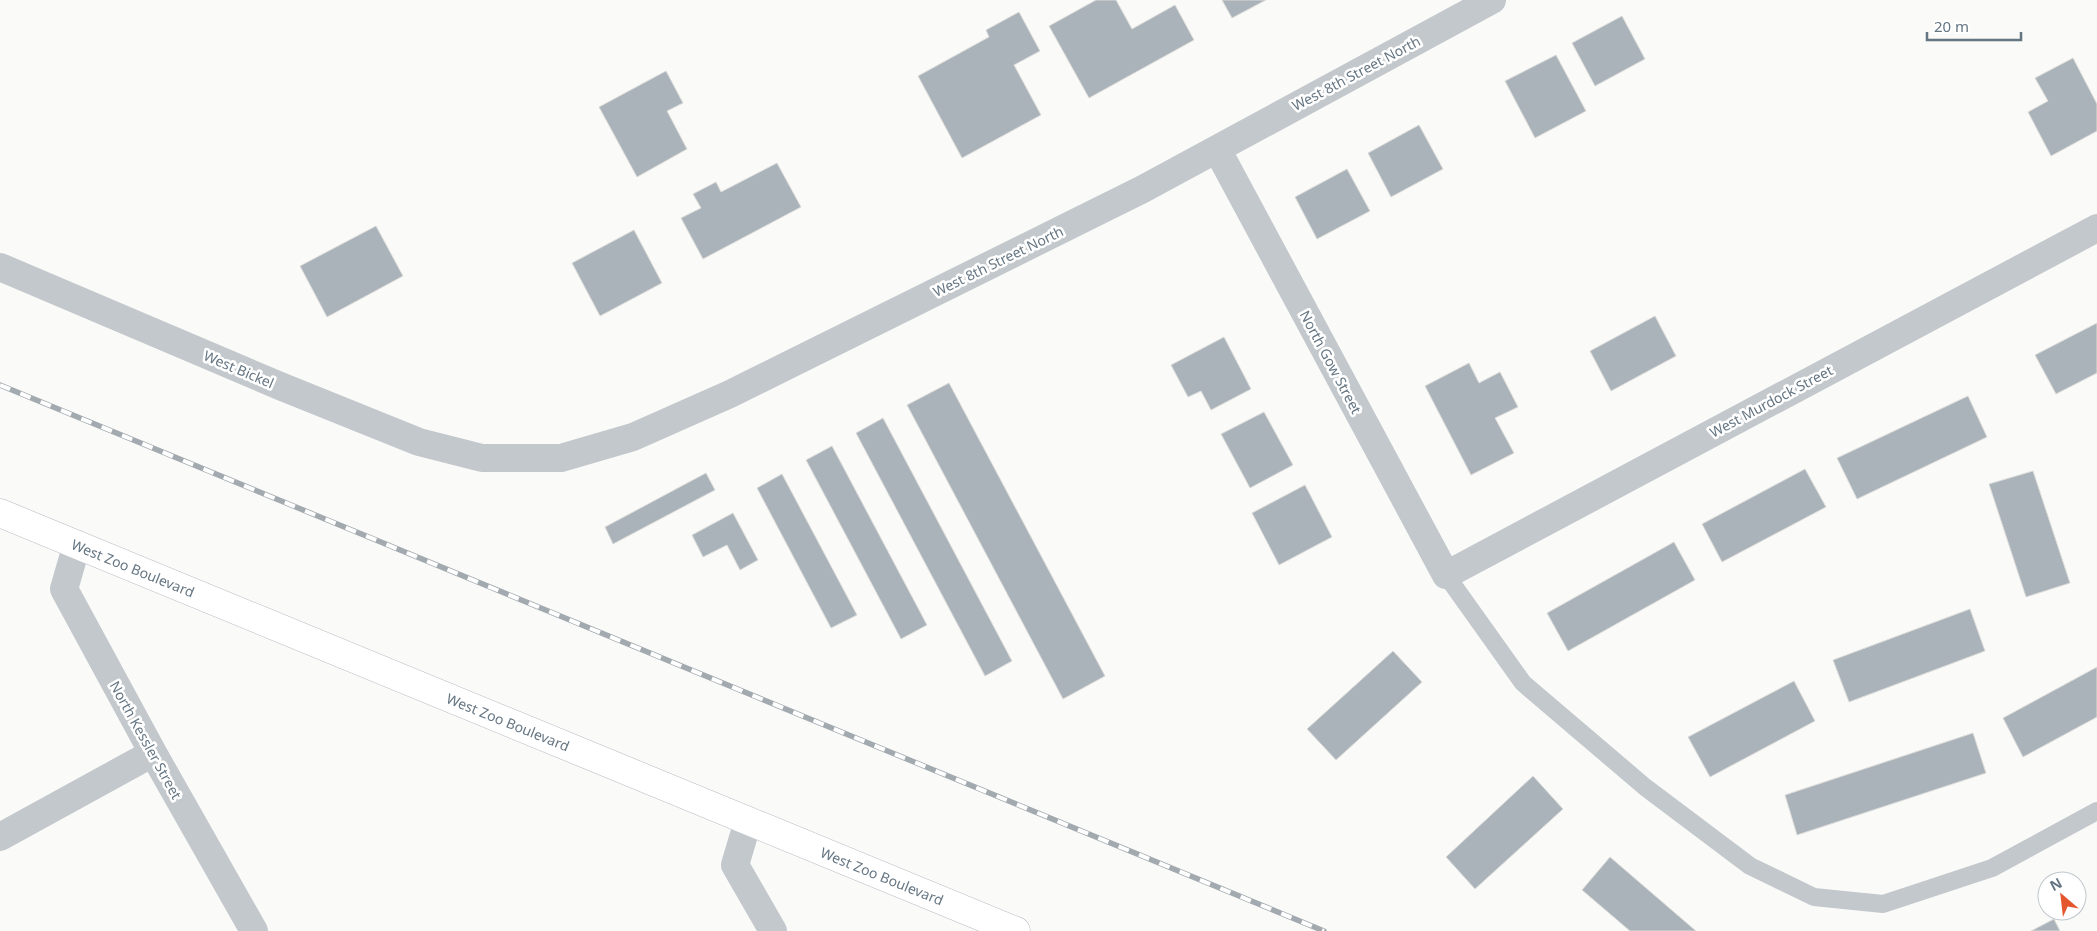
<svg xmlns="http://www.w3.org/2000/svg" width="2097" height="931" viewBox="0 0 2097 931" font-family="'Noto Sans',sans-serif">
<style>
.building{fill:#aab3b9;stroke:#dcdcda}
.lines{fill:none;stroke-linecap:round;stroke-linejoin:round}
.secondary-casing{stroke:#b3babf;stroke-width:29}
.lane{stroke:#c3c8cc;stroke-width:18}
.street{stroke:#c3c8cc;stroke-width:28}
.secondary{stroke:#fff;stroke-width:28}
.rail-casing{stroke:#a2aab0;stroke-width:5.5}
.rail{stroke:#fff;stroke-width:4;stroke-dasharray:11;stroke-linecap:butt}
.labels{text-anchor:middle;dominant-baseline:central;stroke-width:5;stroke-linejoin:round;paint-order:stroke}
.street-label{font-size:14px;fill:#657683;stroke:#fff}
</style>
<rect width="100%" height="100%" fill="#fafaf8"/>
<path class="building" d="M 1096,0 L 1116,0 L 1132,29 L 1175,5 L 1194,40 L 1089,98 L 1049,26 Z
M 1222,0 L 1266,0 L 1232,18 Z
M 1019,12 L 1040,51 L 1014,65 L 1041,115 L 962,158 L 918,76 L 989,37 L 986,30 Z
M 1622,16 L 1645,59 L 1595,86 L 1572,43 Z
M 1556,55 L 1586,111 L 1535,138 L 1505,81 Z
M 2073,58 L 2097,104 L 2097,131 L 2051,156 L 2028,112 L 2048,101 L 2035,78 Z
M 666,71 L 683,103 L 667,111 L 687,149 L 637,177 L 599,107 Z
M 1419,125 L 1443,169 L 1391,197 L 1368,153 Z
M 777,163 L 801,207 L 703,259 L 681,218 L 701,208 L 693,194 L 716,182 L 721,192 Z
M 1347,169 L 1370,211 L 1317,239 L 1295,197 Z
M 376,226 L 403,276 L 327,317 L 300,266 Z
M 634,230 L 662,283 L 600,316 L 572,263 Z
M 1655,316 L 1676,356 L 1611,391 L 1590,351 Z
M 2097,323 L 2097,373 L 2056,394 L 2035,355 Z
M 1224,337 L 1251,389 L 1211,410 L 1201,391 L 1188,397 L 1171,365 Z
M 1469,363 L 1479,383 L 1500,372 L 1518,407 L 1495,418 L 1514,453 L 1471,475 L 1425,386 Z
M 949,383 L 1105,676 L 1063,699 L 907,405 Z
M 1968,396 L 1987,437 L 1857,499 L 1837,458 Z
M 1264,412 L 1293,465 L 1250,488 L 1221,434 Z
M 883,418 L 1012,661 L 985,676 L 856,433 Z
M 832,446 L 927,625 L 901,639 L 806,460 Z
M 1805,469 L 1826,507 L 1722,562 L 1702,524 Z
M 2033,471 L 2070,583 L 2026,597 L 1989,484 Z
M 706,473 L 715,490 L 613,544 L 605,527 Z
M 782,474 L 857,615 L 831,628 L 757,488 Z
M 1305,485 L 1332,537 L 1279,565 L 1252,513 Z
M 733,513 L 758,560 L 740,570 L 727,545 L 703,557 L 692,535 Z
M 1674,542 L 1695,580 L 1568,651 L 1547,613 Z
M 1970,609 L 1985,651 L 1849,702 L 1833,660 Z
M 1393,651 L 1422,682 L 1336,760 L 1307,729 Z
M 2097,667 L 2097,717 L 2023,757 L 2003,718 Z
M 1794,681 L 1815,721 L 1710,777 L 1688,737 Z
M 1973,733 L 1986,773 L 1797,835 L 1785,795 Z
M 1533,776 L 1563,809 L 1475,889 L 1446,857 Z
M 1610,857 L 1696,931 L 1630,931 L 1582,890 Z
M 2054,919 L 2060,931 L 2031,931 Z"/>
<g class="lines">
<g class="secondary-casing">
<path id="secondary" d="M 0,513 L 1016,931"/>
</g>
<path class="lane" d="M 1446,575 L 1523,683 L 1645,787 L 1750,866 L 1814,897 L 1883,904 L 1992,868 L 2097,811"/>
<path class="street" d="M 1217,149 L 1446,575 L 2097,228
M 0,267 L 280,386 L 419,442 L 482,458 L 561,458 L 633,437 L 730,394 L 1143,189 L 1492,0
M 77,544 L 64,589 L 153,753 L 254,931
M 748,821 L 735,865 L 773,931
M 0,837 L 153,753"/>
<use href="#secondary" class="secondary"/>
<g class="rail-casing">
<path id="rail" d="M 0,385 L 1324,931"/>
</g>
<use href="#rail" class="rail"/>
</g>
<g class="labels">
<g class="street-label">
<text transform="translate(1356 73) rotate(-28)">West 8th Street North</text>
<text transform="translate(998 261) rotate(-26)">West 8th Street North</text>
<text transform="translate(1331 362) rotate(62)">North Gow Street</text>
<text transform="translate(239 369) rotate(23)">West Bickel</text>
<text transform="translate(1771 401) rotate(-28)">West Murdock Street</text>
<text transform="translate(133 568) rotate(22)">West Zoo Boulevard</text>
<text transform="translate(508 722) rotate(22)">West Zoo Boulevard</text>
<text transform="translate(146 740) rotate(61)">North Kessler Street</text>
<text transform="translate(882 876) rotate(22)">West Zoo Boulevard</text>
</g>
</g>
<g transform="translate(2062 896) rotate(332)"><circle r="24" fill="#ffffff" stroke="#c1c8cd"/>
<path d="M0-4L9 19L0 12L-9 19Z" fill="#e4572e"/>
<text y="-8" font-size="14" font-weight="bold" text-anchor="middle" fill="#657683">N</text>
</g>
<path d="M1927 32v8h94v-8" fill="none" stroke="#657683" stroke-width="2.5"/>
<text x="1934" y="32" font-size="15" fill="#657683" stroke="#ffffff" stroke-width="4" paint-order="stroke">20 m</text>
</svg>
